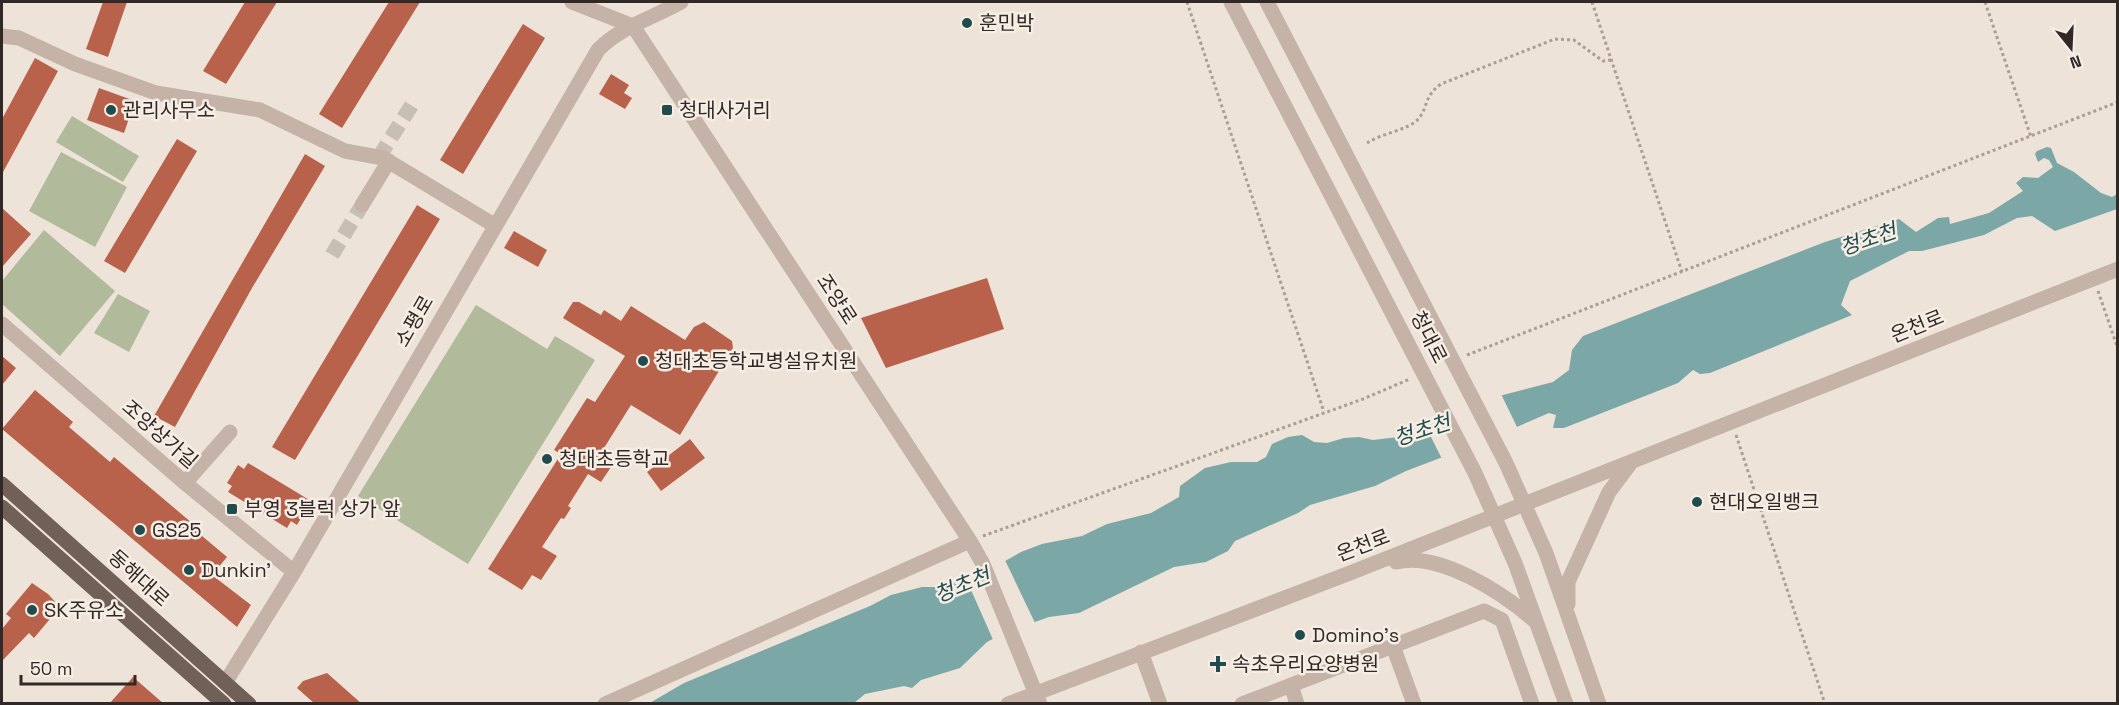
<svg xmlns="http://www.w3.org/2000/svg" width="2119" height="705" viewBox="0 0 2119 705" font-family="'Space Grotesk','Noto Sans KR',sans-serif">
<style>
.green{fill:#b1ba9a}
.water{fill:#7ba7a7}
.pier{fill:#ede3d8}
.building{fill:#b8624c}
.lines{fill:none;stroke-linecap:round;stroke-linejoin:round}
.minor-tunnel{stroke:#c7beb4;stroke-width:15;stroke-dasharray:15 8;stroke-linecap:butt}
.path{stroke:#af9d91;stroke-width:3;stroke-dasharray:3 3;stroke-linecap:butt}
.minor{stroke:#c4b3a6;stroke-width:15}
.major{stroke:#716058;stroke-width:15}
.poi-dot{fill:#204c4d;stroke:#f6ede4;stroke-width:2}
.labels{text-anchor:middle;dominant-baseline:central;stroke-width:5;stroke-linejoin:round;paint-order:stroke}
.poi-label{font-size:20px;fill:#312926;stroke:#f6ede4;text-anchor:start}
.street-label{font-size:20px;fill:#312926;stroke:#f6ede4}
.water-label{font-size:21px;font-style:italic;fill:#204c4d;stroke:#f6ede4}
</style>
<rect width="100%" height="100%" fill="#ede3d8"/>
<path class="green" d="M 72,116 L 139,156 L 123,182 L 56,142 Z
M 61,152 L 127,187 L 95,247 L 29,211 Z
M 44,230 L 115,291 L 60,356 L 2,304 L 2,281 Z
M 118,294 L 150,311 L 129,352 L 94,333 Z
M 476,305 L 547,349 L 555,336 L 595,360 L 468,564 L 358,496 Z"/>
<path class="water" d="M 2047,147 L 2051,148 L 2057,163 L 2074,172 L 2101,193 L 2112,197 L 2117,194 L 2117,209 L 2055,231 L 2032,216 L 2017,218 L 1984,235 L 1922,251 L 1909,251 L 1850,281 L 1841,305 L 1852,315 L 1710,373 L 1700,374 L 1693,370 L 1678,383 L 1564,428 L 1553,428 L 1556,415 L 1549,413 L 1477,444 L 1406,471 L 1375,486 L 1310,505 L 1298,513 L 1235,541 L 1228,551 L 1206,562 L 1174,567 L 1079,613 L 1049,617 L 1004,633 L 987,642 L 960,668 L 921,680 L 912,688 L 904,686 L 865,694 L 854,703 L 648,704 L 684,683 L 870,606 L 891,595 L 922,587 L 941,587 L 998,565 L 1021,552 L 1042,544 L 1082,536 L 1107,524 L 1151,513 L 1179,497 L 1180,486 L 1205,468 L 1231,462 L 1257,462 L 1266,457 L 1272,444 L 1288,437 L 1302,435 L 1314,442 L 1327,443 L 1344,438 L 1359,437 L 1373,440 L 1415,435 L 1484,400 L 1553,382 L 1569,370 L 1572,350 L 1583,336 L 1825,242 L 1899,219 L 1916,232 L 1938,218 L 1949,217 L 1950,224 L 1989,213 L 2023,191 L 2016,183 L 2023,177 L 2038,178 L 2053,167 L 2049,160 L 2044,158 L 2038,162 L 2035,154 L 2037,151 Z"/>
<path class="pier" d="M 1501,394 L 1518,429 L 1489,439 L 1479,447 L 1443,461 L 1426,427 L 1483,398 Z
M 1004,558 L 1036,625 L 1017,630 L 994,642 L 964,574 Z"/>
<path class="building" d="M 103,2 L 127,2 L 108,57 L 86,49 Z
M 245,2 L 277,2 L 226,84 L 203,71 Z
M 389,2 L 420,2 L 342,128 L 319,114 Z
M 523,24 L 545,38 L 463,174 L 440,160 Z
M 35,58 L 58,71 L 2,174 L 2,119 Z
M 611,74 L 629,85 L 624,93 L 632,98 L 625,109 L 599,94 Z
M 99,88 L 135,101 L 124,133 L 87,120 Z
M 177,139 L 197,151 L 125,273 L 104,261 Z
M 305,154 L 325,166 L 252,288 L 175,427 L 154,416 Z
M 417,205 L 440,219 L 295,460 L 272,447 Z
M 2,208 L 31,234 L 2,267 Z
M 514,231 L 547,250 L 538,267 L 504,248 Z
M 987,278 L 1004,329 L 886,368 L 861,318 Z
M 573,302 L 579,302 L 601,315 L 604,310 L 621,321 L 631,306 L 685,340 L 694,327 L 704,322 L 732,341 L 733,348 L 680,435 L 631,405 L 599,456 L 613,464 L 601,482 L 588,474 L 568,506 L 571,508 L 564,519 L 561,518 L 542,547 L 557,556 L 541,580 L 532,575 L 522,590 L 488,569 L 561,454 L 554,450 L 587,398 L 595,402 L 625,356 L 563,318 Z
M 2,356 L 16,368 L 2,385 Z
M 35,390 L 73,422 L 69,427 L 110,462 L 114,457 L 192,523 L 195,530 L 227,557 L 212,575 L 251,605 L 237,627 L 2,429 Z
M 690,439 L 705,458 L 661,491 L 647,472 Z
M 248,463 L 311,501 L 297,525 L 291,521 L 287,528 L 228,492 L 232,486 L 227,483 L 238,465 L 244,469 Z
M 32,583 L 48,594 L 60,607 L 34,638 L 29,633 L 2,661 L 2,629 L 11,618 L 6,614 Z
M 327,673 L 362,704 L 315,704 L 297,688 L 303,681 Z
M 133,677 L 164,704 L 109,704 Z"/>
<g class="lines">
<path class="minor-tunnel" d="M 379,157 L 413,103
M 332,255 L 362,205"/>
<path class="path" d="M 1187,2 L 1324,412
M 1592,2 L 1682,272
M 1985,2 L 2031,137
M 1367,143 C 1381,134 1405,130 1415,122 C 1429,111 1422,97 1441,84 L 1555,39 L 1574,40 L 1603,61 L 1611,60
M 2098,291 L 2118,349
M 1467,355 L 2118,102
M 1736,435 L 1825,704
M 983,536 L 1363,399 L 1410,379"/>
<path class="minor" d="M 572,2 L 633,26 L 970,541 L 983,564 L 1040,704
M 1231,2 L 1475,473 L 1515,563 L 1566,704
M 1267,2 L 1506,463 L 1546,553 L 1599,704
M 2,36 L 19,38 L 75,64 L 156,93 L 260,110 L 345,151 L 383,158 L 494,225
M 362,205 L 389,161
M 2,324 L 185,483 L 294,572
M 185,483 L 230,432
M 1396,562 C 1439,551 1503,593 1535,621
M 1568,604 L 1568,582 L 1609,492 L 1630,464
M 1393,646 L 1414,704
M 1141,652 L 1160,704
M 225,683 L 294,572 L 598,50 C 620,27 653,18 681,2
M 1291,685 L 1297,704
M 605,704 L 970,541
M 1008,704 L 1350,573 L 2118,269
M 1242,704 L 1484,611 L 1502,620 L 1532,704"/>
<path class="major" d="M 2,484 L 249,704
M 2,507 L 224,704"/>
</g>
<g class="poi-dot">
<circle cx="967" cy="23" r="6"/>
<circle cx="111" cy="110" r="6"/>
<rect x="661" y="104" width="12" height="12" rx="3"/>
<circle cx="643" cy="361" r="6"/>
<circle cx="547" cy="459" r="6"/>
<circle cx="1697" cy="502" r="6"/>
<rect x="226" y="503" width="12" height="12" rx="3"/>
<circle cx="140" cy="530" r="6"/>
<circle cx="189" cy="570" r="6"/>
<circle cx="32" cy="610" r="6"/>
<circle cx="1300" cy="635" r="6"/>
<path d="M1215 655h6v6h6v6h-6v6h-6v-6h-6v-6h6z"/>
</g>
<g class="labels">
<g class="poi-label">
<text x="979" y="23">훈민박</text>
<text x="123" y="110">관리사무소</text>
<text x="679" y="110">청대사거리</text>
<text x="655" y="361">청대초등학교병설유치원</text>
<text x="559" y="459">청대초등학교</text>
<text x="1709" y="502">현대오일뱅크</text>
<text x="244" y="509">부영 3블럭 상가 앞</text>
<text x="152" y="530">GS25</text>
<text x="201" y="570">Dunkin'</text>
<text x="44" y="610">SK주유소</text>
<text x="1312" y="635">Domino's</text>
<text x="1232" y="664">속초우리요양병원</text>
</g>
<g class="street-label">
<text transform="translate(837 299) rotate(57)">조양로</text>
<text transform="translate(414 321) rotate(-60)">소평로</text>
<text transform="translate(1917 326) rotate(-22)">온천로</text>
<text transform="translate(1429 337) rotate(63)">청대로</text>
<text transform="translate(160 434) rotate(41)">조양상가길</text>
<text transform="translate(1363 545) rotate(-21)">온천로</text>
<text transform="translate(139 578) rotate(42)">동해대로</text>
</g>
<g class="water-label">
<text transform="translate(1868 239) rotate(-19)">청초천</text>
<text transform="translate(1422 430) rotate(-18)">청초천</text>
<text transform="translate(962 585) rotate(-22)">청초천</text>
</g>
</g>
<rect width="2119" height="705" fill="none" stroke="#312926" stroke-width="6"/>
<g transform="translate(2071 48) rotate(162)" stroke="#f6ede4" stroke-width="4.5" paint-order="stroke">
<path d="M0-4.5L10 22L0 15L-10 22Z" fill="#312926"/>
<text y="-9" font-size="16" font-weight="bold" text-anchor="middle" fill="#312926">N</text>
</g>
<path d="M21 675v9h114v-9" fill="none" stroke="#312926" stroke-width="3"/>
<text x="30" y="675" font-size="18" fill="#312926" stroke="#f6ede4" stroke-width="4.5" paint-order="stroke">50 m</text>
</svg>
